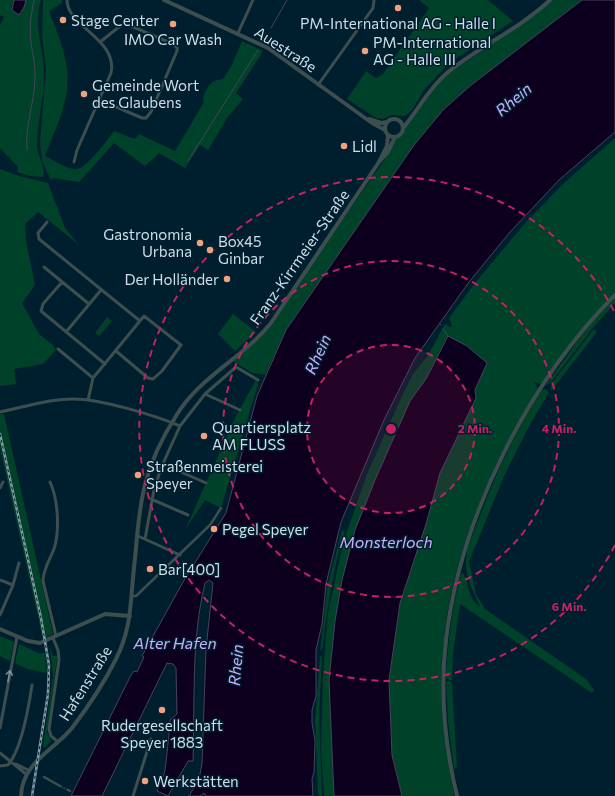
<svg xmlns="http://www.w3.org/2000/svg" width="615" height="796" viewBox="0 0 615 796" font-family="Commissioner,sans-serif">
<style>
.green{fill:#004129}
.water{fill:#0d001f;stroke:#47435c}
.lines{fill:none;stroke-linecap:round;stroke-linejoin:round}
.stream{stroke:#47435c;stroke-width:1}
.pedestrian-tunnel{stroke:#1f3c4a;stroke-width:2.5;stroke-dasharray:2.5 1;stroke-linecap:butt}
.pedestrian{stroke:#3c4e4e;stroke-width:2.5}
.minor{stroke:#3c4e4e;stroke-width:3}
.tertiary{stroke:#3c4e4e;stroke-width:4}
.rail-casing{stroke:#859ca7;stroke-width:2.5}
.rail{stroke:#001f2e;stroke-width:1;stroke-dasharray:3;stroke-linecap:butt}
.oneway{stroke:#7d8f94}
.ring{fill:none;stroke:#c32262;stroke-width:2;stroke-dasharray:7 5}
.poi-dot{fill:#f1a17d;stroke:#001f2e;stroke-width:1.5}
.labels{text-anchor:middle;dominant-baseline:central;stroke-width:3;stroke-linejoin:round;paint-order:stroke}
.poi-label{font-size:15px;fill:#cddfe9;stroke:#001f2e;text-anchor:start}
.street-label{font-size:15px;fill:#cddfe9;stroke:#001f2e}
.water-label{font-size:16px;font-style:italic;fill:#cbadff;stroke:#001f2e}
.centre{fill:#c32262;stroke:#001f2e;stroke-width:2}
.ring-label{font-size:12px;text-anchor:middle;font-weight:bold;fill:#c32262;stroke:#001f2e;stroke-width:3;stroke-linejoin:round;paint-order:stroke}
</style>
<rect width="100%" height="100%" fill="#001f2e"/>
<path class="green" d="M 0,0 L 14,0 L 11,7 L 21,14 L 26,0 L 41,0 C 33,24 43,47 44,70 C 45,96 37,122 37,147 C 38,157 46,168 43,177 L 30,176 L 17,172 L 18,167 L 0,148 L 0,25 L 4,17 L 0,15 Z
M 43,0 L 62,0 L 62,3 L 49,11 C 56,29 65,50 67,70 C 71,99 55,129 45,156 C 54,160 67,170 77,169 C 88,167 107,140 114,131 L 135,139 L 139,134 L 175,151 L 204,102 L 203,97 L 209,85 L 214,81 L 223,79 L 232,65 L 242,41 L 263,51 L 236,93 L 243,99 L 227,118 L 208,150 L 200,145 L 185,168 L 159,153 L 145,166 L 114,143 L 79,182 L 53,178 L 51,180 L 42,161 L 40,142 L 46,69 L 42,35 Z
M 419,0 L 488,0 L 513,21 L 449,63 L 424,90 L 413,109 L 405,116 L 392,115 L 383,119 L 376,118 L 347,99 L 366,71 L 376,78 L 383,74 L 429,8 Z
M 552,0 L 582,0 L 470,86 L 443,110 L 414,145 L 286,330 L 265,375 L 252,373 L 233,361 L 259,339 L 273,324 L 306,272 L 385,159 L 394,140 L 402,136 L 406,126 L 436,86 L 447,75 L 534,15 Z
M 615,138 L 615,292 L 582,330 L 543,382 L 540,384 L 534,382 L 538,389 C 525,414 509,437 497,463 C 472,515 452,573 445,630 C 439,685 444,742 454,796 L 402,796 L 392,755 L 389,680 L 400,603 L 426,524 L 440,473 L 476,398 L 475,390 L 487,363 L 467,346 L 446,338 L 426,379 L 410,401 L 375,480 L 342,580 L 335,621 L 329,680 L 334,796 L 324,796 L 321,747 L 323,673 L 328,613 L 343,543 L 367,474 L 402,396 L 413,374 L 427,357 L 445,324 L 450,327 L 452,326 L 449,318 L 475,283 L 526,222 L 563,184 Z
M 0,169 L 19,176 L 48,183 L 65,228 L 78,244 L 38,212 L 25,224 L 26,241 L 35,285 L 22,303 L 39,334 L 53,345 L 56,350 L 43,364 L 14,369 L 16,384 L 0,386 Z
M 615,297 L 615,303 L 593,328 L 551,382 L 545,386 L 587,328 Z
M 233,314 L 256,332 L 235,351 L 218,334 Z
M 107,317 L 112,321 L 99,336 L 95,333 Z
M 594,329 L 597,332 L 551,391 L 551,384 Z
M 256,380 L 258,384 L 221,508 L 205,500 L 185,530 L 237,414 Z
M 545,389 L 549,392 L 528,428 L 504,476 L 469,562 L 476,594 L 485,609 L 586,679 L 594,690 L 592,693 L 460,604 L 453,653 L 452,681 L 446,678 L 446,675 C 448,641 452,607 461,574 L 463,573 C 469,583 469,602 480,606 C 470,585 462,571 468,547 C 489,490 509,441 542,390 Z
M 0,414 L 4,414 L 53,634 L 43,639 L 0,449 Z
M 342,530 L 345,532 C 332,571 327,610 322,651 L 320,649 L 321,644 L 327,588 Z
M 0,636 L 14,642 L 10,661 L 0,656 Z
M 19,644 L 38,653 L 45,653 L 47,673 L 27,669 L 15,663 Z
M 50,648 L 53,656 L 57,656 L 57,659 L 47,732 L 51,741 L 45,748 L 43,746 L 53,676 Z
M 320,656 L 322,657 L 319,715 L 322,796 L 319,796 L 318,792 L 315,721 Z
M 449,681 L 452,683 L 457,768 L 454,769 L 448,721 L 446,682 Z"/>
<path class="water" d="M 14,0 L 26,0 L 24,7 L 19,15 L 12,10 Z
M 582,0 L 615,0 L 615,132 L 560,179 L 510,232 L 469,282 L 415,358 L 384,420 L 341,522 L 326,584 L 322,624 L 316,650 L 316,696 L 312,710 L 312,723 L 315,741 L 314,772 L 312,779 L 313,796 L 206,796 L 204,793 L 200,796 L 189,796 L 199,779 L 202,764 L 206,649 L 213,583 L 209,580 L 205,583 C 191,640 195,702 193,761 L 188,761 L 168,796 L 157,791 C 159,784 164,777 165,770 C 167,754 169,737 170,720 L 177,714 L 176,668 L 173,664 L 167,663 L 102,796 L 71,796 L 131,675 L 134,671 L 137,672 L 144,657 L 142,656 L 183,582 L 226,513 L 257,396 L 286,330 L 414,145 L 443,110 L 470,86 Z
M 448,336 L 467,346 L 487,363 L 475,390 L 476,398 L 440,473 L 426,524 L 400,603 L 389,680 L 392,755 L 402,796 L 334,796 L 329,680 L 335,621 L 342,580 L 355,530 L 375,480 L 410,401 L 426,379 Z"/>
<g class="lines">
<path class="stream" d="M 271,28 L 287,0
M 27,150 C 25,126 34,104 35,80 C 36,67 33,56 31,43 C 29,29 31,14 34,0
M 188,161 L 258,50
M 439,323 L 441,325
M 443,329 L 448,336"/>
<path class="pedestrian-tunnel" d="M 60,786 L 68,790"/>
<path class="pedestrian" d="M 132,596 L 136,596 L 210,525 L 221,508
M 44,777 L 60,786
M 68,790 L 70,791"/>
<path class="minor" d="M 67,0 C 67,27 118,39 111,73 L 77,150 L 74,162
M 238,33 L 253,0
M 100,42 L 124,23 L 173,44 L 177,48 L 177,51 L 151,112 L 146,118 L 142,118 L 100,100
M 318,85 L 373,8 L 374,0
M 47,222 L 38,233 L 39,239 L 140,321
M 44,267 L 89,304
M 62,282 L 43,304 L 41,311 L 105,364
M 66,332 L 101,290
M 58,349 L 93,378
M 205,394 L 240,410
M 88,400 L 93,378 L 144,316 L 181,345 L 162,371 L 153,379 L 148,378 L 116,351
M 0,412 C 24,407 48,399 73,399 C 101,399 154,415 180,426 L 205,394 L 236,367 L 258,380
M 163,464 L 206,483
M 50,482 C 58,499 60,530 54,549 C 50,559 43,570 43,581 L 56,636
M 0,488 L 3,482
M 151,499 L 188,515
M 138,536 L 180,555
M 145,539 L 154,490 L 161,468 L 180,426
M 0,580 L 13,585
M 0,615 L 13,585 L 19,563
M 53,638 L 58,650 L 59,660 L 49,729 L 51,736 L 58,742
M 0,728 L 17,637
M 0,753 L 26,774
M 16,764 L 28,770
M 0,766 L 8,765 C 22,749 29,705 32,685
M 133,796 L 151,739"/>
<path class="tertiary" d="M 164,0 L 268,48 L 372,123 L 385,130
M 369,119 L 381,123 L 387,122
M385 128a9 9 0 1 1 18 0a9 9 0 1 1-18 0Z
M 403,128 C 418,110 429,88 447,73 C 480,46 519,29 550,0
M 379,162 L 388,152 L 395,137
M 0,629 L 28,641 L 40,643 L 105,614 L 130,616
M 21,796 C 22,763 53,751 72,728 C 88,707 104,683 116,659 C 132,627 130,603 134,568 C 137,541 138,511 145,485 C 151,461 163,436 176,416 C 199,377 243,358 271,323 L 379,162 L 387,146 L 388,135
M 457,796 C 445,746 440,691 446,640 C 460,517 528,383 615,295"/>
<g class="rail-casing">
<path id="rail" d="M 0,434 L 41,618 L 49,665 L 48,694 L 32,796"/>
</g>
<use href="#rail" class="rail"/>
</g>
<defs><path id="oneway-shaft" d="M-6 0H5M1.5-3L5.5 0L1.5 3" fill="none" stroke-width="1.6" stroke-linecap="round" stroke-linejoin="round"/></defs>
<use class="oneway" href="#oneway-shaft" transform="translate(9 676) rotate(-80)"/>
<circle cx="391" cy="429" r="84" fill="#c32262" fill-opacity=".12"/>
<g class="ring">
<circle cx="391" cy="429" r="84"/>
<circle cx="391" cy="429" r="168"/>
<path d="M615 545A252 252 0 1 1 615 313"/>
</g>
<g class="poi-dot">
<circle cx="398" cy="8" r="4"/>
<circle cx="63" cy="20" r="4"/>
<circle cx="173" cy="24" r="4"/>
<circle cx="365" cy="51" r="4"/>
<circle cx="84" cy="94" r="4"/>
<circle cx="344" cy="146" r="4"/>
<circle cx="200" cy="243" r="4"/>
<circle cx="210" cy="250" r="4"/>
<circle cx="227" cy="279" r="4"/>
<circle cx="204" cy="436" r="4"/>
<circle cx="138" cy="475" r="4"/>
<circle cx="214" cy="529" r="4"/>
<circle cx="150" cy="569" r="4"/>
<circle cx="162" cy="710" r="4"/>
<circle cx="145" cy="781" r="4"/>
</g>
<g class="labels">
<g class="poi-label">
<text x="71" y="20">Stage Center</text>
<text x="398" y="23" text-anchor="middle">PM-International AG - Halle I</text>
<text x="173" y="39" text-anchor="middle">IMO Car Wash</text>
<text x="373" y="42">PM-International<tspan x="373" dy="17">AG - Halle III</tspan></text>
<text x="92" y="85">Gemeinde Wort<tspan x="92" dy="17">des Glaubens</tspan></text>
<text x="352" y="146">Lidl</text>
<text x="192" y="234" text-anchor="end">Gastronomia<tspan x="192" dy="17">Urbana</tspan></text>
<text x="218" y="241">Box45<tspan x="218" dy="17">Ginbar</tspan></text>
<text x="219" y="279" text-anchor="end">Der Holländer</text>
<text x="212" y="427">Quartiersplatz<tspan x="212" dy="17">AM FLUSS</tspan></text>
<text x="146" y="466">Straßenmeisterei<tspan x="146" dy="17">Speyer</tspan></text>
<text x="222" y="529">Pegel Speyer</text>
<text x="158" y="569">Bar[400]</text>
<text x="162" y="725" text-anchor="middle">Rudergesellschaft<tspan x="162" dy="17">Speyer 1883</tspan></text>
<text x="153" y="781">Werkstätten</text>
</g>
<g class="street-label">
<text transform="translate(286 49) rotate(33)">Auestraße</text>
<text transform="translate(299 257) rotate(-55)">Franz-Kirrmeier-Straße</text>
<text transform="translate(85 683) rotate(-58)">Hafenstraße</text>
</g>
<g class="water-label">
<text transform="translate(513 99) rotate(-40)">Rhein</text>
<text transform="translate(317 354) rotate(-66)">Rhein</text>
<text x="386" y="541">Monsterloch</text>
<text x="175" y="642">Alter Hafen</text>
<text transform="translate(235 665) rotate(-85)">Rhein</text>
</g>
</g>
<circle cx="391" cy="429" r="6" class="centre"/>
<g class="ring-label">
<text x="475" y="433">2 Min.</text>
<text x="559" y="433">4 Min.</text>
<text x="569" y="611">6 Min.</text>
</g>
</svg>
